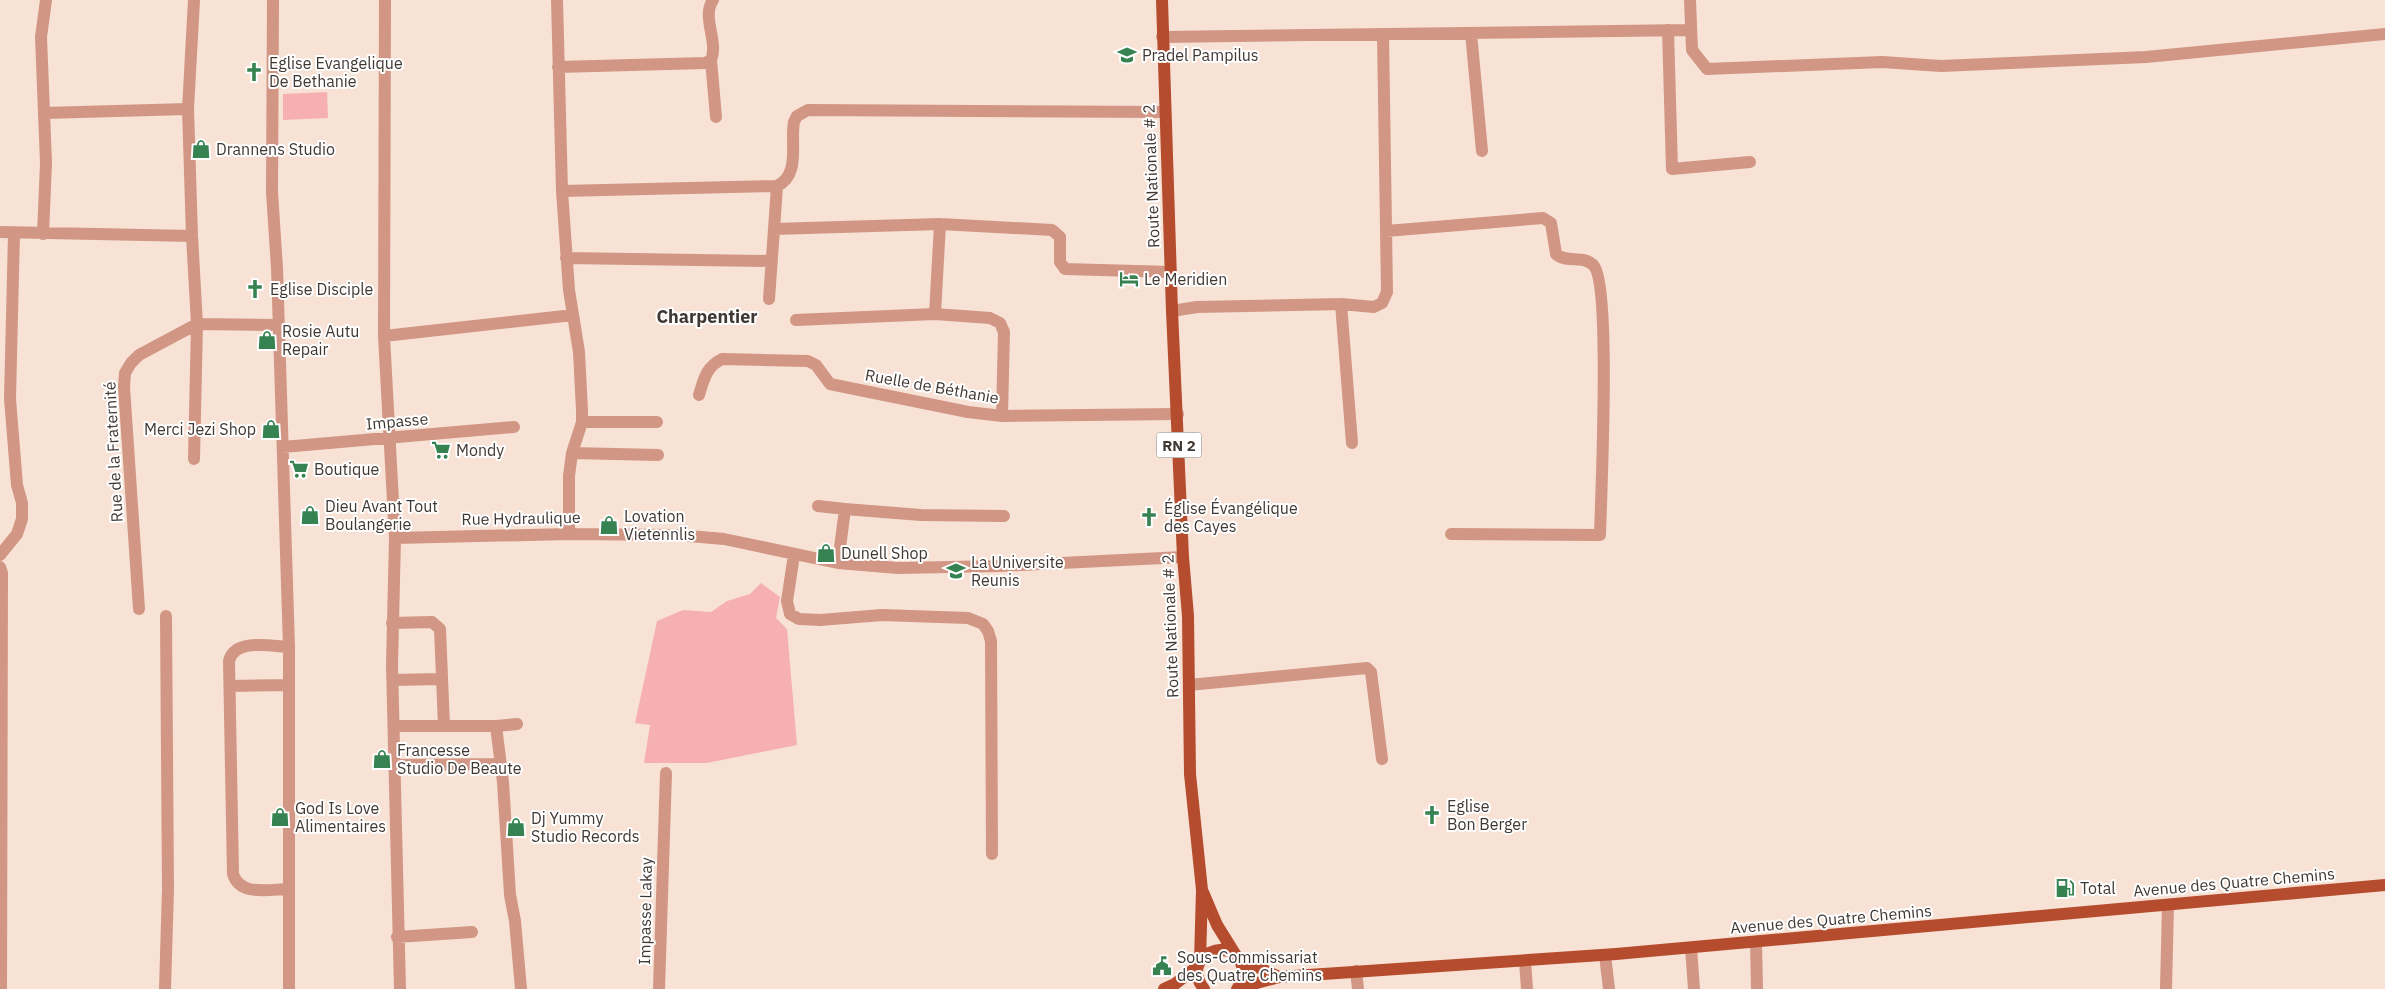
<svg xmlns="http://www.w3.org/2000/svg" width="2385" height="989" viewBox="0 0 2385 989" font-family="'IBM Plex Sans',sans-serif">
<style>
.green{fill:#f6b0b2}
.lines{fill:none;stroke-linecap:round;stroke-linejoin:round}
.minor{stroke:#d29685;stroke-width:12}
.major{stroke:#b64c2e;stroke-width:12}
.labels{text-anchor:middle;dominant-baseline:central;stroke-width:4;stroke-linejoin:round;paint-order:stroke}
.shield{fill:#fff;stroke:#797470;stroke-width:1}
.shield-label{font-size:15px;font-weight:bold;fill:#403833}
.poi-label{font-size:16px;fill:#403833;stroke:#fff;text-anchor:start}
.street-label{font-size:16px;fill:#403833;stroke:#fff}
.neighbourhood-label{font-size:18px;font-weight:bold;fill:#403833;stroke:#fff}
</style>
<rect width="100%" height="100%" fill="#f7e2d5"/>
<path class="green" d="M 327,92 L 328,118 L 283,120 L 283,94 Z
M 761,583 L 780,597 L 776,618 L 787,629 L 797,745 L 707,763 L 644,763 L 650,725 L 635,723 L 657,621 L 683,610 L 711,612 L 727,601 L 750,594 Z"/>
<g class="lines">
<path class="minor" d="M 273,0 L 272,192 L 277,268 L 289,647 L 289,989
M 385,0 L 384,336 L 395,538 L 392,665 L 400,989
M 557,0 L 562,191 L 569,290 L 579,352 L 582,411 L 582,422 L 572,453 L 569,476 L 569,534
M 1690,0 L 1692,50 L 1707,69 L 1882,62 L 1941,66 L 2146,57 L 2385,34
M 1668,30 L 1672,169 L 1750,162
M 1471,33 L 1482,151
M 1162,37 L 1690,30
M 711,60 L 716,117
M 558,67 L 705,63 L 711,60 C 719,42 701,17 713,0
M 44,113 L 188,109
M 562,191 L 777,186 C 801,175 790,142 794,122 L 797,116 L 808,110 L 1164,112
M 774,229 L 777,186
M 1386,231 L 1543,218 L 1551,223 L 1556,254 C 1567,264 1584,254 1594,266 C 1611,287 1601,495 1600,535 L 1451,534
M 0,232 L 192,236
M 43,234 L 46,163 L 41,37 L 46,0
M 566,258 L 772,261
M 769,299 L 774,229 L 940,224 L 1052,230 L 1060,237 L 1060,262 L 1065,269 L 1171,272
M 1172,311 L 1197,307 L 1341,304
M 935,314 L 940,224
M 796,320 L 935,314 L 990,318 L 1000,323 L 1004,332 L 1002,416
M 384,336 L 573,315
M 699,395 C 704,379 706,367 722,359 L 808,361 L 816,365 L 830,384 L 968,412 L 1002,416 L 1178,414
M 582,422 L 657,422
M 1352,443 L 1341,304 L 1374,307 L 1382,303 L 1387,292 L 1383,34
M 283,447 L 514,427
M 572,453 L 658,455
M 194,459 L 197,324 L 192,236 L 188,109 L 194,0
M 818,506 L 845,509
M 395,538 L 569,534 L 677,535 L 724,539 L 838,563 L 898,568 L 1000,566 L 1183,557
M 0,555 L 17,534 L 22,519 L 22,503 L 17,485 L 10,399 L 14,233
M 794,555 L 787,601 L 790,614 L 799,619 L 820,620 L 882,615 L 968,618 L 983,624 L 988,631 L 991,641 L 992,854
M 838,563 L 845,509 L 921,515 L 1004,516
M 0,567 L 2,573 L 1,989
M 139,609 L 124,387 L 125,373 L 131,363 L 139,355 L 197,324 L 277,325
M 392,623 L 432,622 L 440,629 L 444,726
M 289,647 C 271,646 234,638 229,661 L 233,874 C 240,897 270,889 289,889
M 393,680 L 442,679
M 1189,685 L 1367,668 L 1371,672 L 1382,759
M 230,686 L 289,685
M 395,726 L 496,726 L 503,782 L 510,895 L 515,921 L 521,989
M 496,726 L 517,724
M 395,765 L 500,764
M 397,937 L 472,932
M 1756,942 L 1757,989
M 1691,948 L 1694,989
M 1605,955 L 1609,989
M 1525,961 L 1527,989
M 1356,971 L 1358,989
M 165,989 L 168,889 L 166,616
M 659,989 L 666,773
M 2166,989 L 2168,905"/>
<path class="major" d="M 1162,0 L 1172,311 L 1183,557 L 1188,616 L 1190,774 L 1202,890 L 1200,961
M 1203,892 L 1217,925 L 1235,954
M 1238,958 L 1279,977
M 1238,988 L 1279,977 L 1616,954 L 2385,885
M 1164,989 L 1175,984 L 1198,966
M 1204,989 C 1178,956 1233,933 1242,966 C 1245,975 1242,983 1237,989"/>
</g>
<defs>
<g id="school-bare" transform="scale(1.5)"><path d="M0-5L7-2L0 1L-7-2ZM-4 1L0 2.5L4 1V4Q0 6-4 4Z" fill="#368251" stroke="#fff" stroke-width="2.5" paint-order="stroke"/></g>
<g id="church-bare" transform="scale(1.5)"><path d="M-1.2-6h2.4v3.5h3.3v2.4h-3.3V6h-2.4V-.1h-3.3v-2.4h3.3Z" fill="#368251" stroke="#fff" stroke-width="2.5" paint-order="stroke"/></g>
<g id="shop-bare" transform="scale(1.5)"><path d="M-5-2.5h2.3a2.7 3.5 0 0 1 5.4 0H5L5.5 6h-11ZM-1.5-2.5h3a1.5 2.3 0 0 0-3 0Z" fill="#368251" stroke="#fff" stroke-width="2.5" paint-order="stroke"/></g>
<g id="hotel-bare" transform="scale(1.5)"><path d="M-6-4.5h1.5V1H6V5H4.5V3h-9V5H-6ZM-4 0a1.8 1.8 0 1 1 3.6 0ZM.5 0V-2.5h3Q6-2.5 6 0Z" fill="#368251" stroke="#fff" stroke-width="2.5" paint-order="stroke"/></g>
<g id="supermarket-bare" transform="scale(1.5)"><path d="M-6-5.5h2.5l.6 2H6L4.5 2H-2.5L-4.4-4H-6ZM-1.5 3.2a1.3 1.3 0 1 0 .1 0ZM3 3.2a1.3 1.3 0 1 0 .1 0Z" fill="#368251" stroke="#fff" stroke-width="2.5" paint-order="stroke"/></g>
<g id="fuel-bare" transform="scale(1.5)"><path d="M-5.5-6h7V0h2V4h1.3V-2.5L3-4.5l.8-.8L6-3V5H2.5V1h-1V6h-7ZM-4.2-4.7v3.2H.2V-4.7Z" fill="#368251" stroke="#fff" stroke-width="2.5" paint-order="stroke"/></g>
<g id="civic-bare" transform="scale(1.5)"><path d="M-.6-6.5H3V-4.5H.6V-3L4-1V1h2V6H-6V1h2V-1L-.6-3ZM-1.2 2.5V6h2.4V2.5Z" fill="#368251" stroke="#fff" stroke-width="2.5" paint-order="stroke"/></g>
</defs>
<g fill-rule="evenodd">
<use href="#school-bare" x="1127" y="55"/>
<use href="#church-bare" x="254" y="72"/>
<use href="#shop-bare" x="201" y="149"/>
<use href="#hotel-bare" x="1129" y="279"/>
<use href="#church-bare" x="255" y="289"/>
<use href="#shop-bare" x="267" y="340"/>
<use href="#shop-bare" x="271" y="429"/>
<use href="#supermarket-bare" x="441" y="450"/>
<use href="#supermarket-bare" x="299" y="469"/>
<use href="#shop-bare" x="310" y="515"/>
<use href="#church-bare" x="1149" y="517"/>
<use href="#shop-bare" x="609" y="525"/>
<use href="#shop-bare" x="826" y="553"/>
<use href="#school-bare" x="956" y="571"/>
<use href="#shop-bare" x="382" y="759"/>
<use href="#church-bare" x="1432" y="815"/>
<use href="#shop-bare" x="280" y="817"/>
<use href="#shop-bare" x="516" y="827"/>
<use href="#fuel-bare" x="2065" y="888"/>
<use href="#civic-bare" x="1162" y="966"/>
</g>
<g class="labels">
<rect class="shield" x="1156.5" y="432.5" width="45" height="25" rx="4"/>
<g class="shield-label">
<text x="1179" y="445">RN 2</text>
</g>
<g class="poi-label">
<text x="1142" y="55">Pradel Pampilus</text>
<text x="269" y="63">Eglise Evangelique<tspan x="269" dy="18">De Bethanie</tspan></text>
<text x="216" y="149">Drannens Studio</text>
<text x="1144" y="279">Le Meridien</text>
<text x="270" y="289">Eglise Disciple</text>
<text x="282" y="331">Rosie Autu<tspan x="282" dy="18">Repair</tspan></text>
<text x="256" y="429" text-anchor="end">Merci Jezi Shop</text>
<text x="456" y="450">Mondy</text>
<text x="314" y="469">Boutique</text>
<text x="325" y="506">Dieu Avant Tout<tspan x="325" dy="18">Boulangerie</tspan></text>
<text x="1164" y="508">Église Évangélique<tspan x="1164" dy="18">des Cayes</tspan></text>
<text x="624" y="516">Lovation<tspan x="624" dy="18">Vietennlis</tspan></text>
<text x="841" y="553">Dunell Shop</text>
<text x="971" y="562">La Universite<tspan x="971" dy="18">Reunis</tspan></text>
<text x="397" y="750">Francesse<tspan x="397" dy="18">Studio De Beaute</tspan></text>
<text x="1447" y="806">Eglise<tspan x="1447" dy="18">Bon Berger</tspan></text>
<text x="295" y="808">God Is Love<tspan x="295" dy="18">Alimentaires</tspan></text>
<text x="531" y="818">Dj Yummy<tspan x="531" dy="18">Studio Records</tspan></text>
<text x="2080" y="888">Total</text>
<text x="1177" y="957">Sous-Commissariat<tspan x="1177" dy="18">des Quatre Chemins</tspan></text>
</g>
<g class="street-label">
<text transform="translate(1151 176) rotate(-92)">Route Nationale # 2</text>
<text transform="translate(932 386) rotate(10)">Ruelle de Béthanie</text>
<text transform="translate(397 421) rotate(-5)">Impasse</text>
<text transform="translate(113 452) rotate(-93)">Rue de la Fraternité</text>
<text transform="translate(521 518) rotate(-1)">Rue Hydraulique</text>
<text transform="translate(1170 626) rotate(-92)">Route Nationale # 2</text>
<text transform="translate(2234 882) rotate(-5)">Avenue des Quatre Chemins</text>
<text transform="translate(645 911) rotate(-89)">Impasse Lakay</text>
<text transform="translate(1831 919) rotate(-5)">Avenue des Quatre Chemins</text>
</g>
<g class="neighbourhood-label">
<text x="707" y="316">Charpentier</text>
</g>
</g>
</svg>
